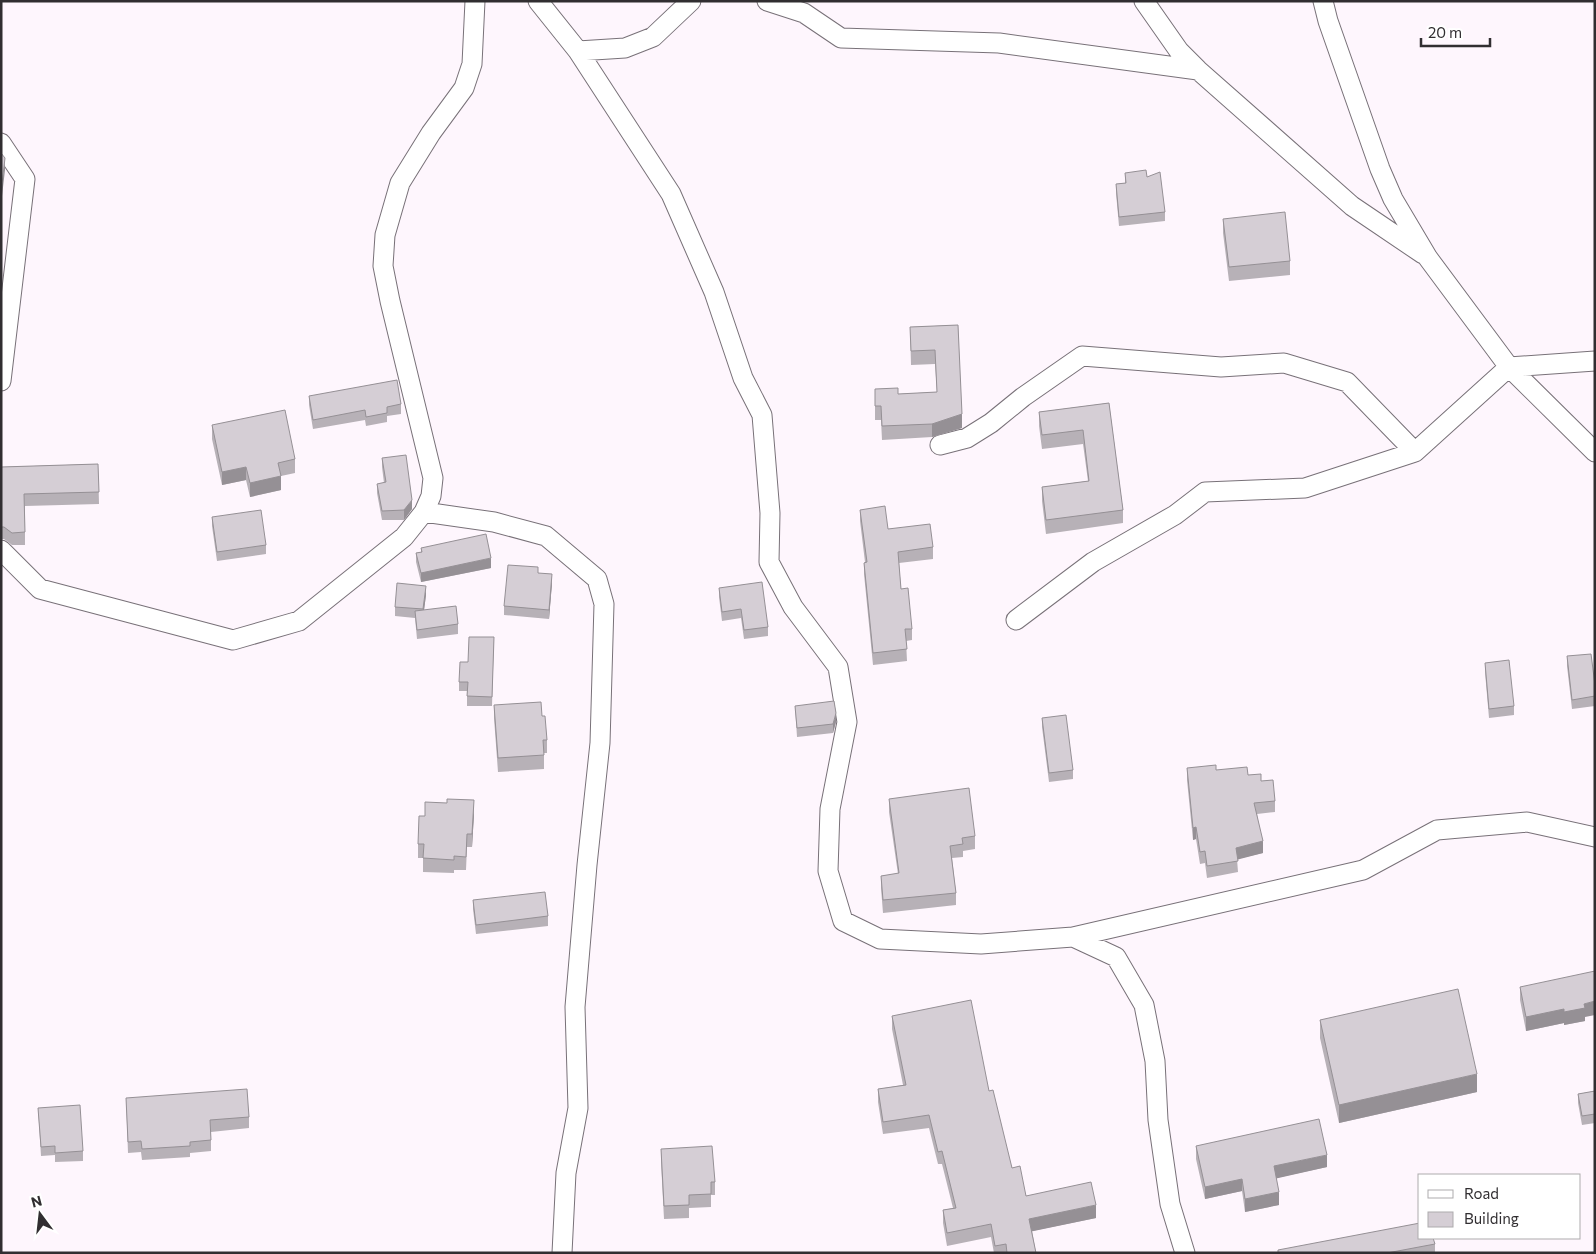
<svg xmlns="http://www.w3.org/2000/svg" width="1596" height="1254" viewBox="0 0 1596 1254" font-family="Commissioner,sans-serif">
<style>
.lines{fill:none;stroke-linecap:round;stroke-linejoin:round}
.street-casing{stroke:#787178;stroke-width:21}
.street{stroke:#fff;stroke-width:19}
.wall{fill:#b7b1b7}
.shaded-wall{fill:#959095}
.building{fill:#d5ced5;stroke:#959095}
</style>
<rect width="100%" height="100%" fill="#fef6fd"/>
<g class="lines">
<g class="street-casing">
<path id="street" d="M 538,1 L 578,51 L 671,194 L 714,292 L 743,378 L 762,415 L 770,513 L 769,562 L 793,607 L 838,667 L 847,722 L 830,809 L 828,871 L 843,921 L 880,939 L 981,944 L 1073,937 L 1116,957 L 1144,1005 L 1155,1061 L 1158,1120 L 1170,1204 L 1185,1253
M 767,1 L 804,13 L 841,38 L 999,43 L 1198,70
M 1144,1 L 1179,51 L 1198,70 L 1352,206 L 1423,254
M 1323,1 L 1328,21 L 1380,169 L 1393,199 L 1428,258 L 1509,367 L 1595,452
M 578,51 L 625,48 L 653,37 L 691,1
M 1,143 L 25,179 L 1,381
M 940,445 L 967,438 L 991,423 L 1023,397 L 1082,356 L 1221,367 L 1284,363 L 1347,382 L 1415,452
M 424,512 L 494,522 L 546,536 L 597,579 L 604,604 L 600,743 L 587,865 L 575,1007 L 578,1108 L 566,1173 L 562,1253
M 1,550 L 40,589 L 233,640 L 299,621 L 404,537 L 424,512 L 431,496 L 433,478 L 390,301 L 383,266 L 385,235 L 400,183 L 431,133 L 464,88 L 472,64 L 475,1
M 1016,620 L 1093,562 L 1175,515 L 1205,492 L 1305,488 L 1415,452 L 1509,367 L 1595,361
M 1073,937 L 1363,870 L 1437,830 L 1527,822 L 1595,837"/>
</g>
<use href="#street" class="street"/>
</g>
<path class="wall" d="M 1125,173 L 1147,177 L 1165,212 L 1165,221 L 1119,226 L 1116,193 L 1116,184 L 1125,183 Z
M 1223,219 L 1290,261 L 1290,275 L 1229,281 L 1223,233 Z
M 958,325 L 962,428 L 932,437 L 882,440 L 881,420 L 875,420 L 875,389 L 898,394 L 937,392 L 935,364 L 911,365 L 910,327 Z
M 309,396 L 401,404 L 401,414 L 387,416 L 387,422 L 366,426 L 365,420 L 313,429 L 309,405 Z
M 1109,403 L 1123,510 L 1123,523 L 1046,534 L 1042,501 L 1042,487 L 1088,481 L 1083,444 L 1042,449 L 1039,426 L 1039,412 Z
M 212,425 L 295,459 L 295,473 L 281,476 L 281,490 L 250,497 L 246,480 L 222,485 L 212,439 Z
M 382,458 L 412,509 L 404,520 L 382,520 L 377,493 L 377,484 L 384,483 L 382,467 Z
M 98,464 L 99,504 L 25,506 L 25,545 L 12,545 L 4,539 L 1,539 L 1,467 Z
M 860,510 L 888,529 L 933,547 L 933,559 L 899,563 L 901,589 L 912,629 L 912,640 L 906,641 L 907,661 L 873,665 L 864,574 L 864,563 L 865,562 L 860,521 Z
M 212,517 L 266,545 L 266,554 L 217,561 L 212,526 Z
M 421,548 L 491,568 L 421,582 L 416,562 L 416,553 L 421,552 Z
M 538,573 L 552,583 L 549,619 L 504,615 L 504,606 Z
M 719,588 L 768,627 L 768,636 L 744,639 L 741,618 L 722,621 L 719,597 Z
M 426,595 L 424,610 L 458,624 L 458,634 L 417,639 L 415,618 L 395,616 L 395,607 Z
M 494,637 L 492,706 L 467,706 L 467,691 L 459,691 L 459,682 L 468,662 Z
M 1567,656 L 1595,685 L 1595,706 L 1572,709 L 1567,666 Z
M 1485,663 L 1514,706 L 1514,715 L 1489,718 L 1485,672 Z
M 494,705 L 542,716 L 547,740 L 547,753 L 544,753 L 544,769 L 498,772 L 494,718 Z
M 795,706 L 836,722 L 833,733 L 797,737 Z
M 1042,718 L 1073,770 L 1073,779 L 1049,782 L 1042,727 Z
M 1187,768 L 1216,770 L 1248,775 L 1261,781 L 1275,801 L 1275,812 L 1257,814 L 1263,853 L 1237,859 L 1238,872 L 1207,878 L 1205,863 L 1200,864 L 1196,839 L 1193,840 L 1187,780 Z
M 889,799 L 975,836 L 975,849 L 963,851 L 963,857 L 952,858 L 956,893 L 956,905 L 883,913 L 881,888 L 881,876 L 898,874 L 889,812 Z
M 474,814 L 472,847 L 467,847 L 466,870 L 454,870 L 454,873 L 423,872 L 423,858 L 418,858 L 418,844 Z
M 473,900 L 548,916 L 548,926 L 476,934 L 473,909 Z
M 1520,987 L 1585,1017 L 1585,1021 L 1564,1025 L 1564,1023 L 1526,1031 L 1520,1000 Z
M 892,1016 L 989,1091 L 1012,1168 L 1026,1196 L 1096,1218 L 1032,1231 L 1036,1253 L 994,1253 L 991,1237 L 947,1246 L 943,1223 L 943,1210 L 953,1208 L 942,1164 L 938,1164 L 929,1128 L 883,1134 L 878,1102 L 878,1089 L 903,1085 L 892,1029 Z
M 1320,1020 L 1477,1092 L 1339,1123 L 1320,1038 Z
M 1595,1091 L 1595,1123 L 1582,1125 L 1578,1103 L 1578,1094 Z
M 126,1098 L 249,1117 L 249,1128 L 211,1132 L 211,1151 L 190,1153 L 190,1157 L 142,1160 L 141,1152 L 128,1153 Z
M 38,1108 L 83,1151 L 83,1161 L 55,1162 L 55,1155 L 41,1156 Z
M 1196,1146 L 1327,1167 L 1276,1178 L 1279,1205 L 1245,1212 L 1242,1191 L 1205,1199 L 1196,1159 Z
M 661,1149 L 715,1182 L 715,1195 L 711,1195 L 711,1207 L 689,1208 L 689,1218 L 664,1219 L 661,1162 Z
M 1435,1244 L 1435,1253 L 1278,1253 L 1278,1250 Z"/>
<path class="shaded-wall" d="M 5,158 L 5,170 L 2,196 L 2,184 Z
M 962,414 L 962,428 L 932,437 L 932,424 Z
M 246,467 L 246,480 L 222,485 L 222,472 Z
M 281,476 L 281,490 L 250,497 L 250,483 Z
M 412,500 L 412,509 L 404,520 L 404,510 Z
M 491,558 L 491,568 L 421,582 L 421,573 Z
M 552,574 L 552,583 L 549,619 L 549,610 Z
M 426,586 L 426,595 L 423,618 L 423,609 Z
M 836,713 L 836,722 L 833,733 L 833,724 Z
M 474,800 L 474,814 L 472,847 L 472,834 Z
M 1196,827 L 1196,839 L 1193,840 L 1193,828 Z
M 1263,841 L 1263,853 L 1236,860 L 1236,848 Z
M 1595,1001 L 1595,1015 L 1585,1017 L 1585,1021 L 1564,1025 L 1564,1012 L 1584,1004 Z
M 1564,1009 L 1564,1023 L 1526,1031 L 1526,1017 Z
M 1477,1074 L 1477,1092 L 1339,1123 L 1339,1105 Z
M 1327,1155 L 1327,1167 L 1274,1179 L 1274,1166 Z
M 1242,1179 L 1242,1191 L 1205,1199 L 1205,1187 Z
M 1279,1192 L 1279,1205 L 1245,1212 L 1245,1199 Z
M 1096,1205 L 1096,1218 L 1029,1232 L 1029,1219 Z"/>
<path class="building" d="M 1,153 L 5,158 L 2,184 L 1,184 Z
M 1146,170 L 1147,177 L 1160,172 L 1165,212 L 1119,217 L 1116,184 L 1126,183 L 1125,173 Z
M 1285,212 L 1290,261 L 1229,267 L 1223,219 Z
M 958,325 L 962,414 L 932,424 L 882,426 L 881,406 L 875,406 L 875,389 L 898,388 L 898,394 L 937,392 L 935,350 L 911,351 L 910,327 Z
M 397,380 L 401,404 L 387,407 L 387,413 L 366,417 L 365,410 L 313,420 L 309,396 Z
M 1109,403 L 1123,510 L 1046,520 L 1042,487 L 1089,481 L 1083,430 L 1042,435 L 1039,412 Z
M 285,410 L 295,459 L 278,463 L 281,476 L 250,483 L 246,467 L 222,472 L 212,425 Z
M 406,455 L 412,500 L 404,510 L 382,511 L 377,484 L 386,482 L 382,458 Z
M 98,464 L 99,492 L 24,494 L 25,532 L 12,533 L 4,527 L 1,527 L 1,467 Z
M 885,506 L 888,529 L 930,524 L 933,547 L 898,552 L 901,589 L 908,588 L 912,629 L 905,629 L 907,649 L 873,653 L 864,563 L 867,562 L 860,510 Z
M 261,510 L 266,545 L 217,552 L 212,517 Z
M 486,534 L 491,558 L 421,573 L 416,553 L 422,552 L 421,548 Z
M 508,565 L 538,567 L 538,573 L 552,574 L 549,610 L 504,606 Z
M 762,582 L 768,627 L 744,630 L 741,609 L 722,612 L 719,588 Z
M 397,583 L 426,586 L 423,609 L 395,607 Z
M 456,606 L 458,624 L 417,630 L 415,611 Z
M 469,637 L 494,637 L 492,697 L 467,696 L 468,682 L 459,682 L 460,662 L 468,662 Z
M 1591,654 L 1595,685 L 1595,696 L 1572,700 L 1567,656 Z
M 1509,660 L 1514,706 L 1489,709 L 1485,663 Z
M 834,701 L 836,713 L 833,724 L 797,728 L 795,706 Z
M 541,702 L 542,716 L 545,716 L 547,740 L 543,740 L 544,755 L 498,758 L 494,705 Z
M 1066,715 L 1073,770 L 1049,773 L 1042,718 Z
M 1216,765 L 1216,770 L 1247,767 L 1248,775 L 1261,774 L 1261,781 L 1273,780 L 1275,801 L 1254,803 L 1263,841 L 1236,848 L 1238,861 L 1207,866 L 1205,851 L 1200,852 L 1196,827 L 1193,828 L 1187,768 Z
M 969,788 L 975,836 L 962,838 L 963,844 L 950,846 L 956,893 L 883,900 L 881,876 L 899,873 L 889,799 Z
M 447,799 L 474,800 L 472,834 L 467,834 L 466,857 L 454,856 L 454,860 L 423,858 L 424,844 L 418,844 L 419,816 L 425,816 L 425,802 L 447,803 Z
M 545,892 L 548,916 L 476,925 L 473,900 Z
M 1595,971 L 1595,1001 L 1584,1004 L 1585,1008 L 1564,1012 L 1564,1009 L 1526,1017 L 1520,987 Z
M 1458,989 L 1477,1074 L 1339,1105 L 1320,1020 Z
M 971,1000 L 989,1091 L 993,1090 L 1012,1168 L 1020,1166 L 1026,1196 L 1091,1182 L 1096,1205 L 1029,1219 L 1036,1253 L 1007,1253 L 1006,1244 L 995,1246 L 991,1224 L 947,1233 L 943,1210 L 956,1208 L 942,1151 L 938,1152 L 929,1115 L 883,1122 L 878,1089 L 906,1085 L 892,1016 Z
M 247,1089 L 249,1117 L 210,1120 L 211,1140 L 190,1142 L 190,1146 L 142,1149 L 141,1141 L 128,1142 L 126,1098 Z
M 1595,1091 L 1595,1114 L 1582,1116 L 1578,1094 Z
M 80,1105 L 83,1151 L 55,1153 L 55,1146 L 41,1147 L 38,1108 Z
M 1319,1119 L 1327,1155 L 1274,1166 L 1279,1192 L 1245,1199 L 1242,1179 L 1205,1187 L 1196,1146 Z
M 712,1146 L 715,1182 L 711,1182 L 711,1194 L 689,1195 L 689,1205 L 664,1206 L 661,1149 Z
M 1420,1223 L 1420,1238 L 1433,1238 L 1435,1244 L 1387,1253 L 1278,1253 L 1278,1250 Z"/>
<rect width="1596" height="1254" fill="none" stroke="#312e31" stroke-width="5"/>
<rect x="1418" y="1174" width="162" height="65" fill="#ffffff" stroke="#adabad"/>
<rect x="1428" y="1190" width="25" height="8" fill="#ffffff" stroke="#adabad"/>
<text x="1464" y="1199" font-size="15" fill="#312e31">Road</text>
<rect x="1428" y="1212" width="25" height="15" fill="#d5ced5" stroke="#adabad"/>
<text x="1464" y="1224" font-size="15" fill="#312e31">Building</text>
<g transform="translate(40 1214) rotate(345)" stroke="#ffffff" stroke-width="4" paint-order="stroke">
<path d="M0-4L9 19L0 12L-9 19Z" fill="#312e31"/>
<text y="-8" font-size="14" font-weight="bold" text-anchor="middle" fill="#312e31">N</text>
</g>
<path d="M1421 38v8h69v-8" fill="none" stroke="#312e31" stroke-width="2.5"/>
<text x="1428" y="38" font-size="15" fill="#312e31" stroke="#ffffff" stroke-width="4" paint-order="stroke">20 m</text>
</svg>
